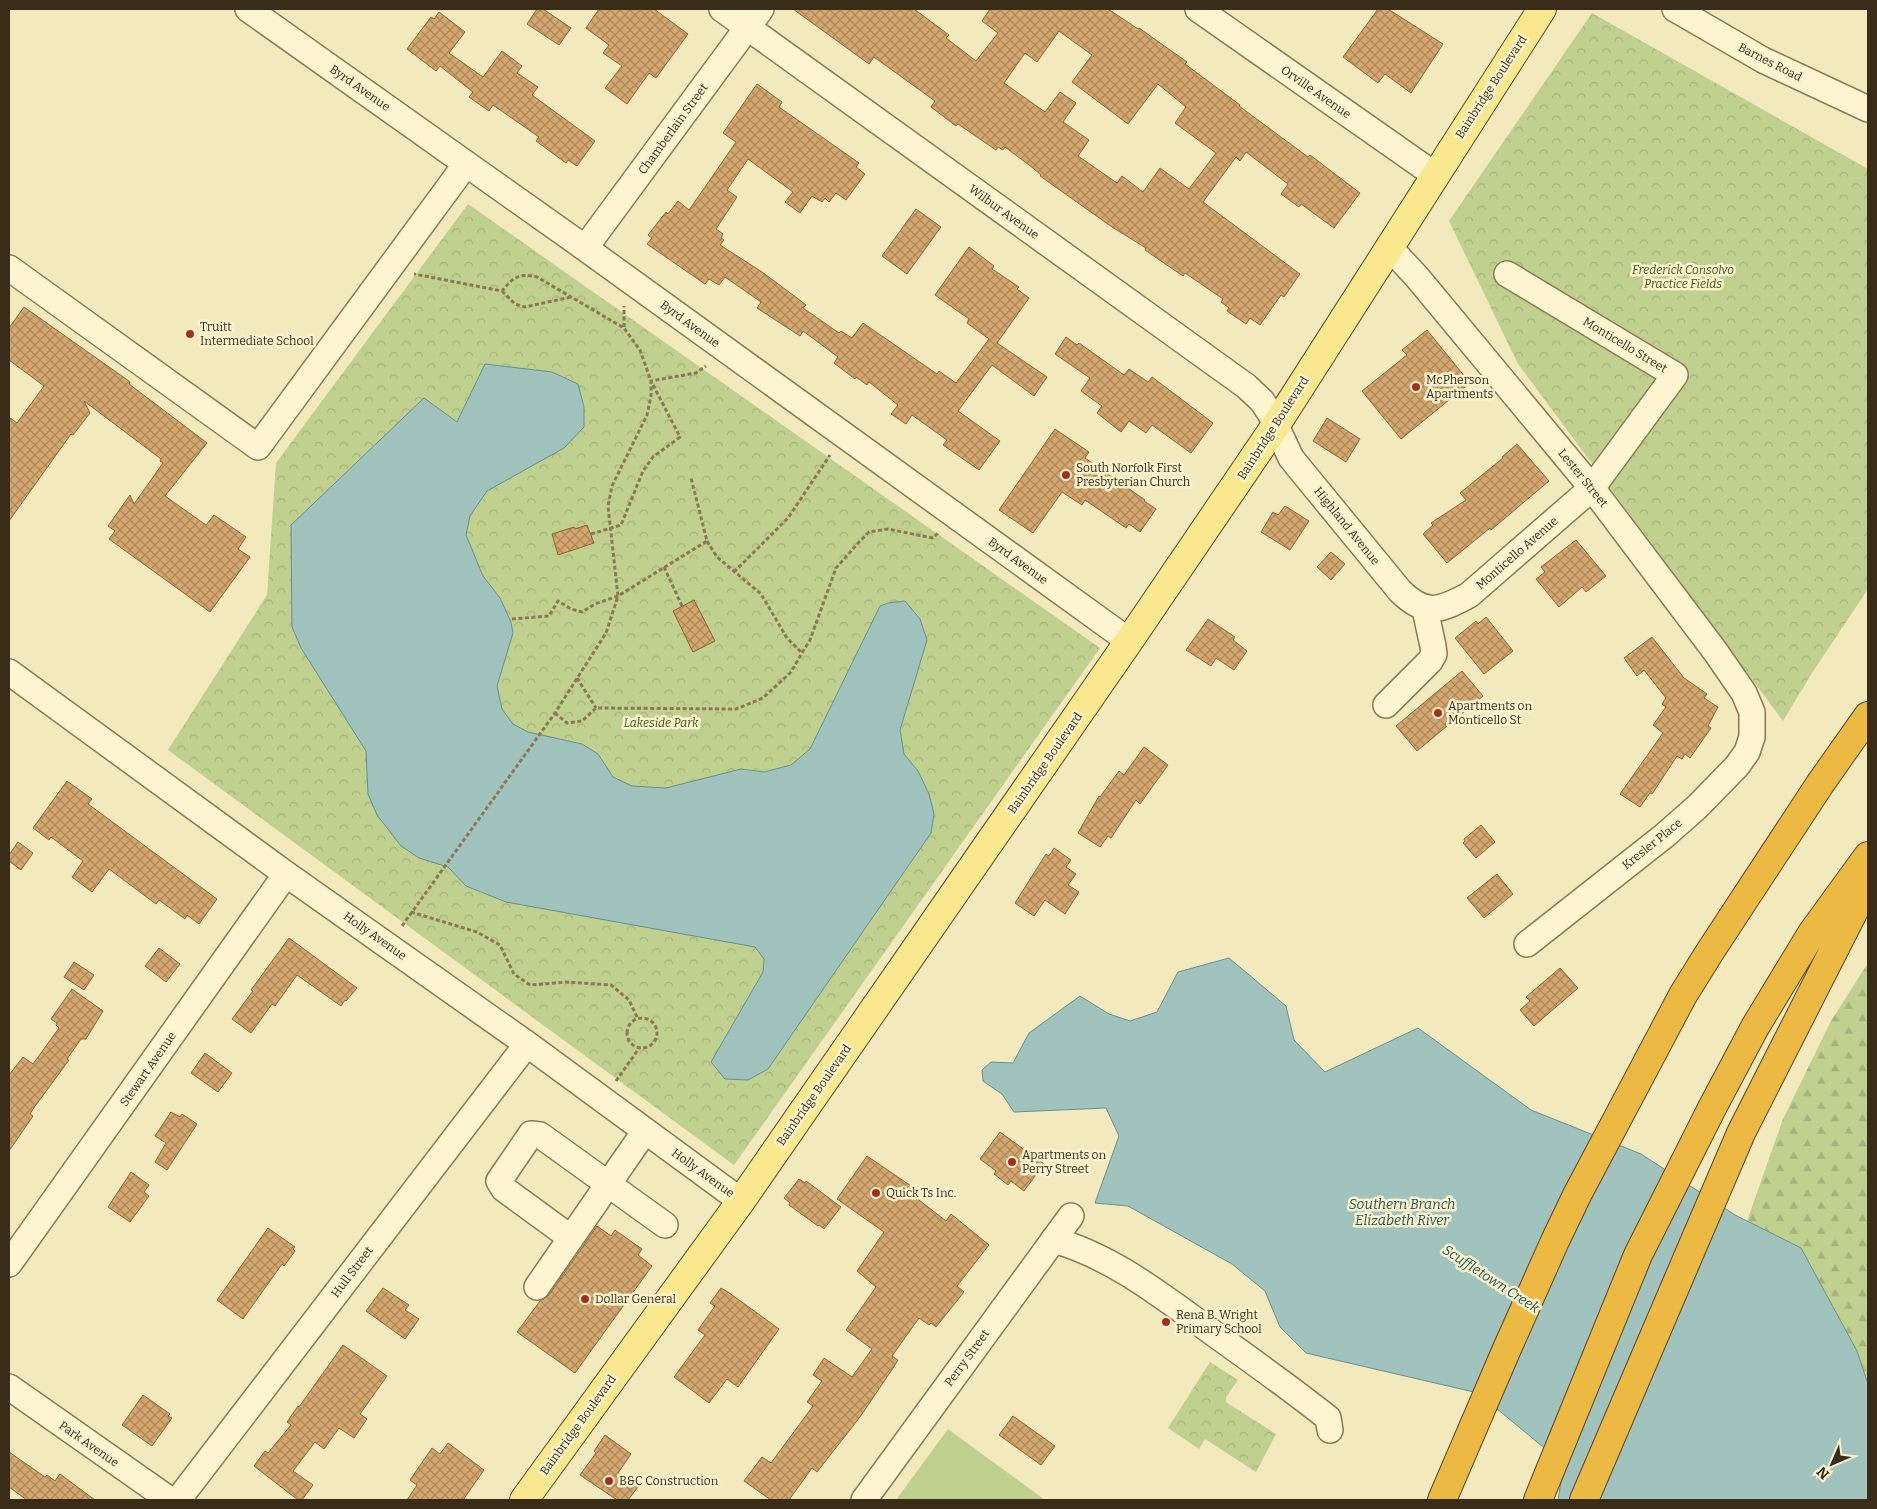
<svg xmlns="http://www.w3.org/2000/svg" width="1877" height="1509" viewBox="0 0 1877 1509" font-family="Bitter,serif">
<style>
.grass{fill:#c0d18f}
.forest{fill:url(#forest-firs)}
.park{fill:url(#park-crowns)}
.water{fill:#a1c3bd;stroke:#67918d}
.building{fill:url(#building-cross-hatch);stroke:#8d6537;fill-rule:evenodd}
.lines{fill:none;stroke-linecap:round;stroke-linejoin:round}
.minor-casing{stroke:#8c7954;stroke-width:28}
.major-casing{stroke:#584629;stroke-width:30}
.highway-casing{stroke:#584629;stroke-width:30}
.path{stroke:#8c7954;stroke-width:3;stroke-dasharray:4 2.5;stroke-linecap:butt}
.minor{stroke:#fcf5d0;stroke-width:25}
.major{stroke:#fae88f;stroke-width:28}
.highway{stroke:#ecb943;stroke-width:28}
.poi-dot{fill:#a12f1e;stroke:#f9f2cd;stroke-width:2}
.labels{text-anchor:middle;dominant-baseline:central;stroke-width:5;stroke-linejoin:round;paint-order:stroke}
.street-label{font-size:12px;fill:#392d1a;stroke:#f9f2cd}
.park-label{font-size:12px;font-style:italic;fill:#42581f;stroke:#f9f2cd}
.poi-label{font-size:12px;fill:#392d1a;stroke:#f9f2cd;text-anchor:start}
.water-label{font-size:14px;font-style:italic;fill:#28575b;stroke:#f9f2cd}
</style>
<defs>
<pattern id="forest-firs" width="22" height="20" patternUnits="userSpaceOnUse" patternTransform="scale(1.25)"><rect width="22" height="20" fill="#c0d18f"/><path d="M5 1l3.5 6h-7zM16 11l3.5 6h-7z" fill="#a6b47b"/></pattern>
<pattern id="park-crowns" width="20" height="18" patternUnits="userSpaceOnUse" patternTransform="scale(1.25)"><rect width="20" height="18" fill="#c0d18f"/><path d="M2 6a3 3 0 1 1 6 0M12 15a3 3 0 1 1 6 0" fill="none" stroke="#a6b47b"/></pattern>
<pattern id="building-cross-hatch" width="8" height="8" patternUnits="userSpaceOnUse" patternTransform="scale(1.25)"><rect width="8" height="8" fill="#d4a76e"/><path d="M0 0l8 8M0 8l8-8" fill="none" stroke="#ad885a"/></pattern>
</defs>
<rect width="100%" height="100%" fill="#f2e9bc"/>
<path class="grass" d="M 948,1429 L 1045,1500 L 896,1500 Z"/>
<path class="forest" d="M 1868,963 L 1868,1384 L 1857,1351 L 1747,1221 L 1783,1119 L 1831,1021 Z"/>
<path class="park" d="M 1592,13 L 1868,169 L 1868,589 L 1812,673 L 1783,721 L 1518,364 L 1449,221 Z
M 468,204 L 1100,648 L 734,1165 L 168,750 L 267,595 L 276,463 Z
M 1210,1362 L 1238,1380 L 1226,1397 L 1226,1402 L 1276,1434 L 1256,1472 L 1205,1439 L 1199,1449 L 1168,1428 Z"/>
<path class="water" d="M 485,364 L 552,372 L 578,384 L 584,407 L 584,427 L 564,448 L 487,491 L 470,516 L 466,535 L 483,576 L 500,598 L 511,622 L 513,633 L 497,686 L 502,709 L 513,724 L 528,732 L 582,744 L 598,754 L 613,777 L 632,786 L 666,788 L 741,769 L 764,772 L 791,765 L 810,749 L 880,606 L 888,603 L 905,601 L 920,619 L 927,640 L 900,730 L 904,754 L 918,771 L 929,794 L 934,814 L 931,833 L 768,1069 L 748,1080 L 725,1079 L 711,1062 L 763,972 L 764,959 L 755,947 L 506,902 L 466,886 L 448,867 L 419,858 L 401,846 L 377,815 L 368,794 L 366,751 L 301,648 L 292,627 L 291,525 L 424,398 L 457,422 Z
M 1229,958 L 1286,1006 L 1294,1040 L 1325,1072 L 1418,1028 L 1531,1110 L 1641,1154 L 1735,1215 L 1801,1248 L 1857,1351 L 1868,1384 L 1868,1500 L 1558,1500 L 1561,1482 L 1549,1452 L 1478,1393 L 1306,1353 L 1280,1327 L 1265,1291 L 1232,1264 L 1128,1206 L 1095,1203 L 1119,1136 L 1106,1108 L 1014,1112 L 1002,1094 L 983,1081 L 982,1070 L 991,1062 L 1013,1063 L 1029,1033 L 1080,996 L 1109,1014 L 1130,1021 L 1157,1012 L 1178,972 Z"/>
<path class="building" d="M 537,9 L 543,9 L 571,28 L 559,45 L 527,24 Z
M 599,9 L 654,9 L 688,34 L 656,78 L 649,73 L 627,104 L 605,88 L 622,66 L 603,53 L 609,45 L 586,28 Z
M 793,9 L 914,9 L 949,35 L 946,38 L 976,61 L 998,33 L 982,21 L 990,9 L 1108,9 L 1138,29 L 1139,28 L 1187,62 L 1185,64 L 1240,105 L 1239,106 L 1308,157 L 1310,155 L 1360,193 L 1334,228 L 1301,204 L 1299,207 L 1281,194 L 1288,184 L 1246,152 L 1240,161 L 1236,157 L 1203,202 L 1300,274 L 1284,297 L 1281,295 L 1260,325 L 1250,318 L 1246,324 L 1227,311 L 1229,308 L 1221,302 L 1223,299 L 1185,273 L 1183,276 L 1161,261 L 1145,250 L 1146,248 L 1112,227 L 1040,176 L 1041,175 L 1033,168 L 1005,147 L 1003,150 L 998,147 L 996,150 L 958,124 L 956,126 L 931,107 L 935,101 L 874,57 L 869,64 ZM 1059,31 L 1092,55 L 1072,82 L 1128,124 L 1158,84 L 1186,107 L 1175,123 L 1216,153 L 1189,189 L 1160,168 L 1143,192 L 1122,176 L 1117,183 L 1078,156 L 1089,140 L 1063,122 L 1076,103 L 1060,92 L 1045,112 L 1004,83 L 1025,53 L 1037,62 Z
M 1378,9 L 1388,9 L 1443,44 L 1411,93 L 1385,74 L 1378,83 L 1343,57 Z
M 439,12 L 465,32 L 449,53 L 483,77 L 502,51 L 522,66 L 517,73 L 538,87 L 532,95 L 595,141 L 577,166 L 568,160 L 566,163 L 536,141 L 539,137 L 493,105 L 489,111 L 469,97 L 473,92 L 440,66 L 436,71 L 407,49 L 431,17 L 434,19 Z
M 757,84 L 782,102 L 779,107 L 859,163 L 856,167 L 865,174 L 846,200 L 836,193 L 829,202 L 825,198 L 822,202 L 812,196 L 800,213 L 785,202 L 793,192 L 748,159 L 727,190 L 737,197 L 716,229 L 723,234 L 721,238 L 724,240 L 720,245 L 762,272 L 801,301 L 806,305 L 803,308 L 839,333 L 841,331 L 852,338 L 863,323 L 937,374 L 939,371 L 956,383 L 989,339 L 967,323 L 969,319 L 935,295 L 969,247 L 994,266 L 992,269 L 1019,287 L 1017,289 L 1029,298 L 997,343 L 1047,377 L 1034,396 L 992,365 L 958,411 L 1000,441 L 979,470 L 943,445 L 947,440 L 912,415 L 906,424 L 891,414 L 898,405 L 869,382 L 867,385 L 856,377 L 855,379 L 834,363 L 838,357 L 803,331 L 800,336 L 757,308 L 761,302 L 725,277 L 719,285 L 709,279 L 705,284 L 647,244 L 652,238 L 648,235 L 666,212 L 668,214 L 678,201 L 689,210 L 712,177 L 736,142 L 723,133 Z
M 916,209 L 941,227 L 907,274 L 882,256 Z
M 24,307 L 126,379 L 130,382 L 129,384 L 207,443 L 165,496 L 206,525 L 214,515 L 246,537 L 238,549 L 250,557 L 210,612 L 109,539 L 115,531 L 108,526 L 130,495 L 134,504 L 163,463 L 160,461 L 161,459 L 84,401 L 90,413 L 73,435 L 71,434 L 9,521 L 9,417 L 17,423 L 44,386 L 9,360 L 9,328 Z
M 1427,330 L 1470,383 L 1401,439 L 1362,391 L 1407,355 L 1402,350 Z
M 1066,337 L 1077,345 L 1079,343 L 1124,375 L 1129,369 L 1148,382 L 1152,377 L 1213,423 L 1191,453 L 1152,425 L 1146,433 L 1129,421 L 1121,432 L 1097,413 L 1102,406 L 1081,391 L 1090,378 L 1055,354 Z
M 1327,418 L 1360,439 L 1346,462 L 1313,441 Z
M 1055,429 L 1089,452 L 1085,458 L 1145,500 L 1144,501 L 1156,509 L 1140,532 L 1129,524 L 1126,528 L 1085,500 L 1082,505 L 1062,492 L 1033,533 L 999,510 Z
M 1517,444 L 1549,481 L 1491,530 L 1490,528 L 1447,563 L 1423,534 L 1433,525 L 1431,523 L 1466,500 L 1460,493 L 1503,458 L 1502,457 Z
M 1285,506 L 1309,521 L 1290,550 L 1261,532 L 1273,512 L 1278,515 Z
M 587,525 L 594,543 L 558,555 L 552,534 L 574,527 L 575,529 Z
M 1576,540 L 1606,576 L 1586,592 L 1582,587 L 1559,607 L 1536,579 L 1545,572 L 1541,567 Z
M 1331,552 L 1345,564 L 1331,580 L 1317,567 Z
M 694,600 L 715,641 L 693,652 L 673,611 Z
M 1486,617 L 1513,651 L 1484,674 L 1455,638 L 1476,621 L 1478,624 Z
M 1208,619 L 1235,637 L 1233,640 L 1247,651 L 1234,670 L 1216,658 L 1211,666 L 1186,650 Z
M 1652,637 L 1684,678 L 1707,694 L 1704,698 L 1718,707 L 1708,726 L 1711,728 L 1690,758 L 1685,754 L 1682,759 L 1677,756 L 1652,794 L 1650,793 L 1640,807 L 1620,794 L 1663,733 L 1653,725 L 1666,707 L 1662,704 L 1666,698 L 1644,670 L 1637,676 L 1624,658 Z
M 1462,671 L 1483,696 L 1417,751 L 1396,726 Z
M 1144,747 L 1168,765 L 1140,804 L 1136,800 L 1111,838 L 1108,836 L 1100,847 L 1078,833 L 1099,796 L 1100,797 L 1119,771 L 1124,775 Z
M 67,781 L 92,799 L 88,804 L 217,899 L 199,924 L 187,915 L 185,919 L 159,900 L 156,904 L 109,869 L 92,892 L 72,877 L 83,861 L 51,837 L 49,840 L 33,828 Z
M 1481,825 L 1495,842 L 1476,858 L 1463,843 L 1465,841 L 1464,839 Z
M 18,842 L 33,853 L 21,870 L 9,861 L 9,855 Z
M 1054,848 L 1071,860 L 1066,867 L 1076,874 L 1068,885 L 1079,892 L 1065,914 L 1045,900 L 1034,916 L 1015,903 L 1046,854 L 1049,856 Z
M 1497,874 L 1513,894 L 1484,918 L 1467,898 Z
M 289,938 L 357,988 L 346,1001 L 345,1000 L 341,1006 L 297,975 L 275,1006 L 272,1004 L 251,1033 L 232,1019 L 253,991 L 251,990 Z
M 159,948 L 180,964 L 166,982 L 145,966 Z
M 74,962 L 94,975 L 84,990 L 64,977 Z
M 1560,968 L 1578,988 L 1534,1026 L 1520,1010 L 1530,1001 L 1526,997 Z
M 72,989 L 103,1011 L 86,1039 L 81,1039 L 67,1059 L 69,1060 L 33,1109 L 30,1114 L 33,1116 L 9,1151 L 9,1075 L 23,1057 L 33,1064 L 59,1028 L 56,1025 L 57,1023 L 51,1019 Z
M 205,1053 L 232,1073 L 218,1092 L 191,1073 Z
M 171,1112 L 180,1117 L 182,1114 L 197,1124 L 167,1170 L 155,1162 L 166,1143 L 155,1136 Z
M 1000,1132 L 1044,1164 L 1024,1191 L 1011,1181 L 1008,1185 L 994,1174 L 996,1171 L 980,1159 Z
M 867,1156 L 914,1188 L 910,1193 L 946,1221 L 951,1214 L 989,1245 L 957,1286 L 964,1292 L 936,1327 L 931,1323 L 929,1325 L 919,1318 L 892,1356 L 898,1360 L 893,1368 L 860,1417 L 817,1472 L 812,1468 L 789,1500 L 771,1500 L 744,1481 L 762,1457 L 771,1463 L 813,1406 L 807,1402 L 822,1381 L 813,1375 L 824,1358 L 852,1377 L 872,1349 L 846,1330 L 876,1287 L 857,1271 L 884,1232 L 837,1199 Z
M 131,1172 L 149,1185 L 144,1192 L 149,1196 L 130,1222 L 108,1207 Z
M 799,1179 L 805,1183 L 806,1181 L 841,1207 L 824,1229 L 819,1225 L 818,1226 L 789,1205 L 790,1203 L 784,1198 Z
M 597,1226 L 611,1236 L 615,1230 L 642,1249 L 638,1255 L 652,1266 L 575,1373 L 517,1332 L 540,1301 L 549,1295 Z
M 268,1228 L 295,1247 L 293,1249 L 295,1251 L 284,1266 L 282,1264 L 243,1319 L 217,1300 Z
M 383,1288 L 409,1305 L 405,1310 L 419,1319 L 405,1339 L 366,1311 Z
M 721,1288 L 728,1292 L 779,1329 L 738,1387 L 727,1379 L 709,1403 L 674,1377 L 705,1335 L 698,1330 L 715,1306 L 710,1303 Z
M 343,1345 L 387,1376 L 360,1414 L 367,1419 L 354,1438 L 339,1428 L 324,1449 L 315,1442 L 293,1471 L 313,1485 L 302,1500 L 298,1500 L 254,1466 L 265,1451 L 268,1453 L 291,1425 L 287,1422 L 298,1406 L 299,1407 Z
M 143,1395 L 170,1414 L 168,1416 L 172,1418 L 152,1446 L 122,1425 Z
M 1013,1416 L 1055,1446 L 1041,1465 L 999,1435 Z
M 605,1435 L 631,1454 L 618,1473 L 638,1487 L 628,1500 L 617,1500 L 580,1475 L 596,1453 L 594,1451 Z
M 448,1443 L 484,1470 L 463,1500 L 407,1500 L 417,1485 L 410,1480 L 432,1448 L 440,1454 Z
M 9,1452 L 45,1477 L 47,1475 L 55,1481 L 60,1474 L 95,1500 L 27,1500 L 9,1487 Z"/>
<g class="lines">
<g class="minor-casing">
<path id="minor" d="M 248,9 L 585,248 L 1129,641
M 722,9 L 1246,386 L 1262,401 L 1270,413 L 1291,458 L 1400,591 C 1425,616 1440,611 1469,595 L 1592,488 L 1675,375 L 1507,274
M 1198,9 L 1435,175
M 1675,9 L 1763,60 L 1868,109
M 1389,247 L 1417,277 L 1592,488 L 1715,651 L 1744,693 L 1752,712 L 1752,737 L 1747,752 L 1737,766 L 1697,807 L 1664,836 L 1527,944
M 585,248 L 761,9
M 9,268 L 258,447 L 466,164
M 9,672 L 286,874 L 527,1044 L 741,1201
M 1386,705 L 1430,661 L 1434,654 L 1433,646 L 1425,609
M 571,1238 L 504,1189 L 499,1181 L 531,1134 L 540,1135 L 665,1225
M 1053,1240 C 1109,1255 1158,1293 1205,1327 C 1246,1357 1288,1386 1328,1418 L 1330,1430
M 9,1264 L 286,874
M 537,1287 L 645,1131
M 9,1387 L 170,1500
M 178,1500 L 527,1044
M 864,1500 L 1071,1216"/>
</g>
<g class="major-casing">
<path id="major" d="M 524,1500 L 741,1201 L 1129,641 L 1276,425 L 1542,9"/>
</g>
<g class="highway-casing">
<path id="highway" d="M 1442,1500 L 1506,1351 L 1555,1241 L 1577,1195 L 1683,995 L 1711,950 L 1820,784 L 1868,716
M 1538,1500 L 1638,1255 L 1712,1108 L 1755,1027 L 1812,933 L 1868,856
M 1584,1500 L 1741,1133 L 1868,883"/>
</g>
<path class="path" d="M 502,291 L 515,304 L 525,307 L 571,297
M 624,327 L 624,306
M 591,534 L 621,525 L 643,471 L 653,457 L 680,437 L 651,381 L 696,373 L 706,366
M 707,541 L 717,557 L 761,594 L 787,638 L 802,653
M 664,567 L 682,606
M 734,572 L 788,518 L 830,455
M 512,619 L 549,616 L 558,601 L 571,609 L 582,612 L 595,604 L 618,596 L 707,541 L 691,478
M 577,678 L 596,708
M 555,713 L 567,723 L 582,721 L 596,708 L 736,709 L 763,698 L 791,672 L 802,653 L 810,640 L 836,568 L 859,542 L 869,532 L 888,529 L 933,538 L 939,532
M 411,912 L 477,932 L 500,945 L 514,974 L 530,985 L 566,982 L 611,985 L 629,1000 L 638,1019
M 402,926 L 555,713 L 606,633 L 618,596 L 608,506 L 612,486 L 647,415 L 651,396 L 651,381 L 640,350 L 624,328 L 537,277 C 518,273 514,277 502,291 L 414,274
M627 1033a15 15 0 1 1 30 0a15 15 0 1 1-30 0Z
M 616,1081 L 640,1047"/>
<use href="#minor" class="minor"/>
<use href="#major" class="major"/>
<use href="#highway" class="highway"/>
</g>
<g class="poi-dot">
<circle cx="190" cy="334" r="5"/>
<circle cx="1416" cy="387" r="5"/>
<circle cx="1066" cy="475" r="5"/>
<circle cx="1438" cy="713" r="5"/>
<circle cx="1012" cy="1162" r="5"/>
<circle cx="876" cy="1193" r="5"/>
<circle cx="585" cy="1299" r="5"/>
<circle cx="1166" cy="1322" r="5"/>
<circle cx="609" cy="1481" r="5"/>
</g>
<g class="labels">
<g class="street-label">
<text transform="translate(1770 62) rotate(27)">Barnes Road</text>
<text transform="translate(1491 87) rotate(-57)">Bainbridge Boulevard</text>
<text transform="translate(360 88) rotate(35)">Byrd Avenue</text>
<text transform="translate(1316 92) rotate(35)">Orville Avenue</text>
<text transform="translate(673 129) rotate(-54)">Chamberlain Street</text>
<text transform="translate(1004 212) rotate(36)">Wilbur Avenue</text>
<text transform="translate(690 324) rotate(36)">Byrd Avenue</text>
<text transform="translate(1625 345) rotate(31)">Monticello Street</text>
<text transform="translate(1273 428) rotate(-57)">Bainbridge Boulevard</text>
<text transform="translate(1583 478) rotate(51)">Lester Street</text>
<text transform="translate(1347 526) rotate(51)">Highland Avenue</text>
<text transform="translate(1517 553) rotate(-41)">Monticello Avenue</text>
<text transform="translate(1018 561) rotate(36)">Byrd Avenue</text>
<text transform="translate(1045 763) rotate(-55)">Bainbridge Boulevard</text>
<text transform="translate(1652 844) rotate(-39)">Kresler Place</text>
<text transform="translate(375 936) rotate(35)">Holly Avenue</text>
<text transform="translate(148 1069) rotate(-55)">Stewart Avenue</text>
<text transform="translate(814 1095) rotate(-55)">Bainbridge Boulevard</text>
<text transform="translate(703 1173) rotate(36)">Holly Avenue</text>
<text transform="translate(352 1272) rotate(-53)">Hull Street</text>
<text transform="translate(967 1358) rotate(-54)">Perry Street</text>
<text transform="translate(578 1425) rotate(-54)">Bainbridge Boulevard</text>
<text transform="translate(89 1444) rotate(35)">Park Avenue</text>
</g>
<g class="park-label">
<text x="1683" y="270">Frederick Consolvo<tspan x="1683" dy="14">Practice Fields</tspan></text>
<text x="661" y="723">Lakeside Park</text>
</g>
<g class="poi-label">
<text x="200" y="327">Truitt<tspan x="200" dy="14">Intermediate School</tspan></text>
<text x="1426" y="380">McPherson<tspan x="1426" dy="14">Apartments</tspan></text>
<text x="1076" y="468">South Norfolk First<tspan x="1076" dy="14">Presbyterian Church</tspan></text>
<text x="1448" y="706">Apartments on<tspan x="1448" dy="14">Monticello St</tspan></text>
<text x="1022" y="1155">Apartments on<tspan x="1022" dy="14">Perry Street</tspan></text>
<text x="886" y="1193">Quick Ts Inc.</text>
<text x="595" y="1299">Dollar General</text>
<text x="1176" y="1315">Rena B. Wright<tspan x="1176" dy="14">Primary School</tspan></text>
<text x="619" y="1481">B&amp;C Construction</text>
</g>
<g class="water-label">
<text x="1402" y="1204">Southern Branch<tspan x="1402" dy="16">Elizabeth River</tspan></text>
<text transform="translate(1491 1279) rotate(33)">Scuffletown Creek</text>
</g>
</g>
<rect width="1877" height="1509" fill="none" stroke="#392d1a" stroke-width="20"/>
<g transform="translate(1832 1464) rotate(225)" stroke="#f9f2cd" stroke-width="4" paint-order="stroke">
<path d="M0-4L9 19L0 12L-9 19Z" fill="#392d1a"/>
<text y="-8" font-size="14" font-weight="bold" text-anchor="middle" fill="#392d1a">N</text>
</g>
</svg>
